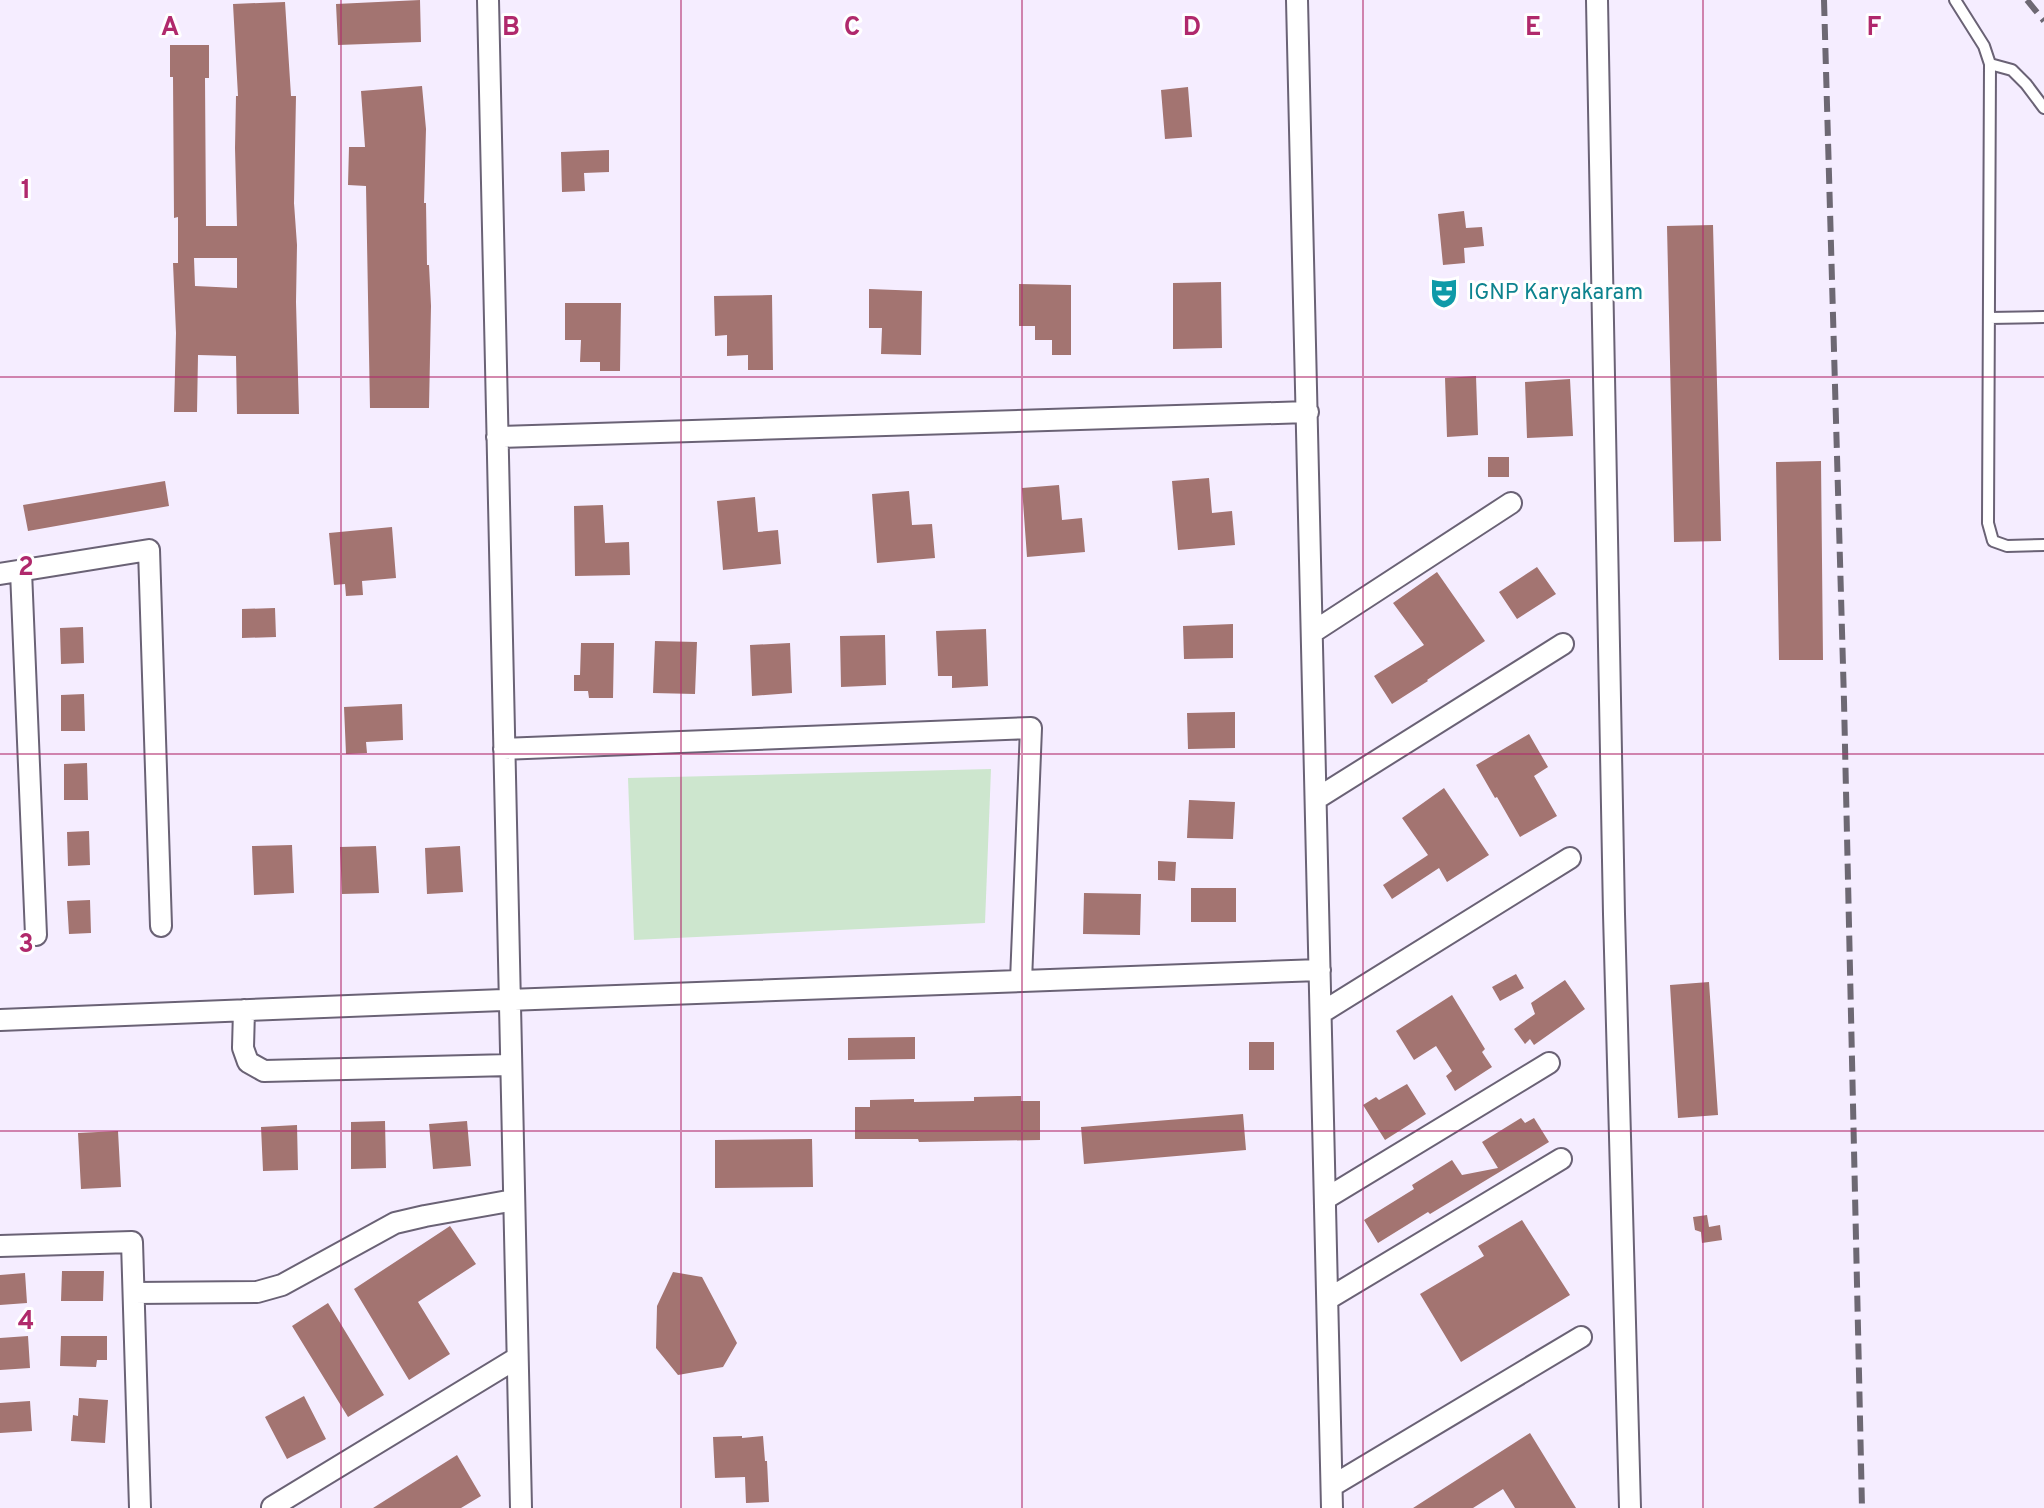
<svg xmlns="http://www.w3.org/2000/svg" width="2044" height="1508" viewBox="0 0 2044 1508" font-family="Overpass,sans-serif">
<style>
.park{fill:#cde6ce}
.building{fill:#a37471;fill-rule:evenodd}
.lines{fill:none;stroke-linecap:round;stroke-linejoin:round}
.lane-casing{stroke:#6a6275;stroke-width:14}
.street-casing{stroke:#6a6275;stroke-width:24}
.lane{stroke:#fff;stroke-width:10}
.street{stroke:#fff;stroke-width:20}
.rail{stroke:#6d6873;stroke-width:6;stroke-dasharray:16 8;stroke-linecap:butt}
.grid{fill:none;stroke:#b0296c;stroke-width:2;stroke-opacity:0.55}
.labels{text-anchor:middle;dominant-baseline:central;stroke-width:6;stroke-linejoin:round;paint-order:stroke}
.culture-label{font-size:22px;fill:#0d838f;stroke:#fff;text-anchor:start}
.grid-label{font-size:26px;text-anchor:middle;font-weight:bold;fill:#b0296c;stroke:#fff;stroke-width:6;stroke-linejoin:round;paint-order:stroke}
</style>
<rect width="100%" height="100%" fill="#f5edff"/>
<path class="park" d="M 991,769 L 985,923 L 634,940 L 628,778 Z"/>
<path class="building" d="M 420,0 L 421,42 L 338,45 L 336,4 Z
M 285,2 L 291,96 L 296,96 L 294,203 L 297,245 L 296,302 L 299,414 L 237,414 L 236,356 L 198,355 L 197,412 L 174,412 L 176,333 L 173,263 L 178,263 L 178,217 L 174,218 L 173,77 L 170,77 L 170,45 L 209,45 L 209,78 L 205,78 L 206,226 L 237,226 L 235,148 L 236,96 L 238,96 L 233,4 ZM 194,258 L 237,258 L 237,288 L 195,286 Z
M 422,86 L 426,129 L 424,203 L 426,203 L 427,265 L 429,265 L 431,306 L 429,408 L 370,408 L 366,186 L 348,185 L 349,147 L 365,147 L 361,91 Z
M 1188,87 L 1192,137 L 1165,139 L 1161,90 Z
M 609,150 L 609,172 L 584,173 L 585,191 L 562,192 L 561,152 Z
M 1464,211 L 1466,228 L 1482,227 L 1484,246 L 1464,248 L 1465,263 L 1443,265 L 1438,214 Z
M 1713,225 L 1721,541 L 1674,542 L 1667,226 Z
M 1221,282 L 1222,348 L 1173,349 L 1173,283 Z
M 1019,284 L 1071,285 L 1071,355 L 1052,355 L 1052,340 L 1035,340 L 1035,326 L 1019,326 Z
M 869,289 L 922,291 L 921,355 L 881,354 L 882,328 L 869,328 Z
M 772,295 L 773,370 L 748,370 L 748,355 L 727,356 L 727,335 L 715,336 L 714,296 Z
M 565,303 L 621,303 L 620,371 L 600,371 L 600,362 L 580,362 L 581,340 L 565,340 Z
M 1476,376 L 1478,435 L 1447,437 L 1445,378 Z
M 1570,379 L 1573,436 L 1527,438 L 1525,382 Z
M 1488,457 L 1509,457 L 1509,477 L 1488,477 Z
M 1821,461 L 1823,660 L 1779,660 L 1776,462 Z
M 1209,478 L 1212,513 L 1232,511 L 1235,545 L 1178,550 L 1172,481 Z
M 165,481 L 169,506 L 28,531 L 23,505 Z
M 1059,485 L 1062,520 L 1082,518 L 1085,552 L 1027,557 L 1022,488 Z
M 909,491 L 912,525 L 932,524 L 935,558 L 877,563 L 872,494 Z
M 755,497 L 758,532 L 778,530 L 781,564 L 723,570 L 717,501 Z
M 603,505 L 605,543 L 629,542 L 630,575 L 575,576 L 574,506 Z
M 392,527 L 396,578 L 362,581 L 363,595 L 346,596 L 345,584 L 334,585 L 329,533 Z
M 1537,567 L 1556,594 L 1517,619 L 1499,592 Z
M 1437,572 L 1485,641 L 1427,680 L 1428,681 L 1392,704 L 1374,676 L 1424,645 L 1393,603 Z
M 275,608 L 276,637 L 242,638 L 242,609 Z
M 1233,624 L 1233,658 L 1184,659 L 1183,626 Z
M 83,627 L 84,663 L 61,664 L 60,628 Z
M 986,629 L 988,686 L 952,688 L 952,676 L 938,676 L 936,631 Z
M 885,635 L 886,685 L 841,687 L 840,636 Z
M 655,641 L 697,642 L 695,694 L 653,693 Z
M 581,643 L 614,643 L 613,698 L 589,698 L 588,691 L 574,691 L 574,675 L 580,675 Z
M 790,643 L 792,693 L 752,696 L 750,645 Z
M 84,694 L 85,731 L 61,731 L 61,695 Z
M 402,704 L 403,740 L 366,742 L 367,753 L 346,754 L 344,707 Z
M 1235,712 L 1235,748 L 1188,749 L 1187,713 Z
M 1529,734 L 1548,767 L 1534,776 L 1557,816 L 1520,837 L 1497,797 L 1495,798 L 1476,765 Z
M 87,763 L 88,800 L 64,800 L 64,764 Z
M 1444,788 L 1489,855 L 1447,882 L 1439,868 L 1392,899 L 1383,885 L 1428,855 L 1402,818 Z
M 1189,800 L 1235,802 L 1233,839 L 1187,838 Z
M 89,831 L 90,865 L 68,866 L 67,832 Z
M 292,845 L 294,893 L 254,895 L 252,846 Z
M 376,846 L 379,893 L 342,894 L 340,847 Z
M 460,846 L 463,892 L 427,894 L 425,848 Z
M 1158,861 L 1176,862 L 1175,881 L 1158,880 Z
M 1191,888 L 1236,888 L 1236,922 L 1191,922 Z
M 1084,893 L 1141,894 L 1140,935 L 1083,934 Z
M 90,900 L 91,933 L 69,934 L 67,901 Z
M 1516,974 L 1524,988 L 1500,1001 L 1492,987 Z
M 1565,980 L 1585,1009 L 1534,1045 L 1530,1039 L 1525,1044 L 1514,1029 L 1535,1014 L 1531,1003 Z
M 1709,982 L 1718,1115 L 1678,1118 L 1670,985 Z
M 1452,995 L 1485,1049 L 1482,1052 L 1492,1067 L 1455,1091 L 1446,1076 L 1452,1071 L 1436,1046 L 1414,1060 L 1396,1031 Z
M 915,1037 L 915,1059 L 848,1060 L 848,1038 Z
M 1249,1042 L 1274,1042 L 1274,1070 L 1249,1070 Z
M 1407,1084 L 1426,1114 L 1385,1140 L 1363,1105 L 1376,1097 L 1379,1100 Z
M 1021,1096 L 1021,1101 L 1040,1101 L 1040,1140 L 919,1142 L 918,1139 L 855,1139 L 855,1107 L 870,1107 L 870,1100 L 914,1099 L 914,1102 L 974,1101 L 974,1097 Z
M 1243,1114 L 1246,1150 L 1084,1164 L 1081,1127 Z
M 1521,1118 L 1525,1123 L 1534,1118 L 1549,1142 L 1430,1214 L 1428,1212 L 1378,1243 L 1364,1220 L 1414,1189 L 1412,1185 L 1452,1160 L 1462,1175 L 1498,1168 L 1482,1142 Z
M 385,1121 L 386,1168 L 351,1169 L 351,1122 Z
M 467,1121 L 471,1166 L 433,1169 L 429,1124 Z
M 297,1125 L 298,1170 L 263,1171 L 261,1127 Z
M 118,1131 L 121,1187 L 81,1189 L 78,1133 Z
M 812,1139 L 813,1187 L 715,1188 L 715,1140 Z
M 1707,1215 L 1709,1227 L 1720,1225 L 1722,1240 L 1702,1243 L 1701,1232 L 1695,1230 L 1693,1217 Z
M 1522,1220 L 1570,1295 L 1461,1362 L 1420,1294 L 1484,1256 L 1478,1246 Z
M 450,1226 L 476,1264 L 418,1302 L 450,1354 L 409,1380 L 354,1289 Z
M 62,1271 L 104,1271 L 103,1301 L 61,1301 Z
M 673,1272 L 702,1277 L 737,1343 L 723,1367 L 678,1375 L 656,1348 L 657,1306 Z
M 25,1273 L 27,1303 L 0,1305 L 0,1275 Z
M 328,1303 L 384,1395 L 348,1417 L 292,1326 Z
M 28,1336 L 30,1368 L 0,1370 L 0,1338 Z
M 61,1336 L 107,1336 L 107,1360 L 97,1360 L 96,1367 L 60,1366 Z
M 304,1396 L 326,1439 L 287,1459 L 265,1417 Z
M 79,1398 L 108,1400 L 105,1443 L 71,1441 L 73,1415 L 78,1416 Z
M 30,1401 L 32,1431 L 0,1433 L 0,1403 Z
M 1530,1433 L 1576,1508 L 1515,1508 L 1503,1489 L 1473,1508 L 1413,1508 Z
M 742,1436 L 742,1438 L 763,1436 L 765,1461 L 767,1461 L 769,1502 L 746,1503 L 745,1477 L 715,1478 L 713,1437 Z
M 457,1455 L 481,1496 L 461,1508 L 373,1508 Z"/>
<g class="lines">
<g class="lane-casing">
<path id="lane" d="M 1955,0 L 1984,46 L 1990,64 L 1988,523 L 1993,541 L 2007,546 L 2044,545
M 1990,64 L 2012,70 L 2026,84 L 2044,108
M 1989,318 L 2044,317"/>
</g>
<g class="street-casing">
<path id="street" d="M 488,0 L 521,1508
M 1297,0 L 1332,1508
M 1597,0 L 1614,914 L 1630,1508
M 497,437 L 1308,412
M 21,571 L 36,935
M 0,574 L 149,550 L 161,926
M 1313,632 L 1511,503
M 504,749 L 1031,728 L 1021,981
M 1316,799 L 1563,644
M 244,1010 L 243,1048 L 248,1062 L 264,1071 L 511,1065
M 1321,1013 L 1570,858
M 0,1020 L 424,1003 L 1320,970
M 1325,1199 L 1549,1063
M 0,1246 L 132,1242 L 140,1508
M 134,1293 L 257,1292 L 282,1285 L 395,1223 L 425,1216 L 514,1200
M 1328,1299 L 1561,1159
M 1332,1486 L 1581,1337
M 272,1507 L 517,1358"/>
</g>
<use href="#lane" class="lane"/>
<use href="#street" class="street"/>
<path class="rail" d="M 1824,0 L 1844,701 L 1862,1508
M 2027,0 L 2044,21"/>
</g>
<path class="grid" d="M 341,0 L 341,1508M 681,0 L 681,1508M 1022,0 L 1022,1508M 1363,0 L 1363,1508M 1703,0 L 1703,1508M 0,377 L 2044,377M 0,754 L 2044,754M 0,1131 L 2044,1131"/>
<defs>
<g id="theatre-bare" transform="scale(2.4)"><path d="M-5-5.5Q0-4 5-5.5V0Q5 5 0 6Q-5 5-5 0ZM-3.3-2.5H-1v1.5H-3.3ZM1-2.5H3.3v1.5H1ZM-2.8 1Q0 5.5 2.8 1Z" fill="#0f9aa8" stroke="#fff" stroke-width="2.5" paint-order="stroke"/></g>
</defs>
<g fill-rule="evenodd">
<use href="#theatre-bare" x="1444" y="293"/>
</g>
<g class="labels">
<g class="culture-label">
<text x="1468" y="293">IGNP Karyakaram</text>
</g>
</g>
<g class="grid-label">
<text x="170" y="35">A</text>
<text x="511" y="35">B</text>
<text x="852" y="35">C</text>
<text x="1192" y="35">D</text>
<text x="1533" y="35">E</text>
<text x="1874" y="35">F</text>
<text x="26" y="198">1</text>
<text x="26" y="575">2</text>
<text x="26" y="952">3</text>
<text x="26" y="1329">4</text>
</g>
</svg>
